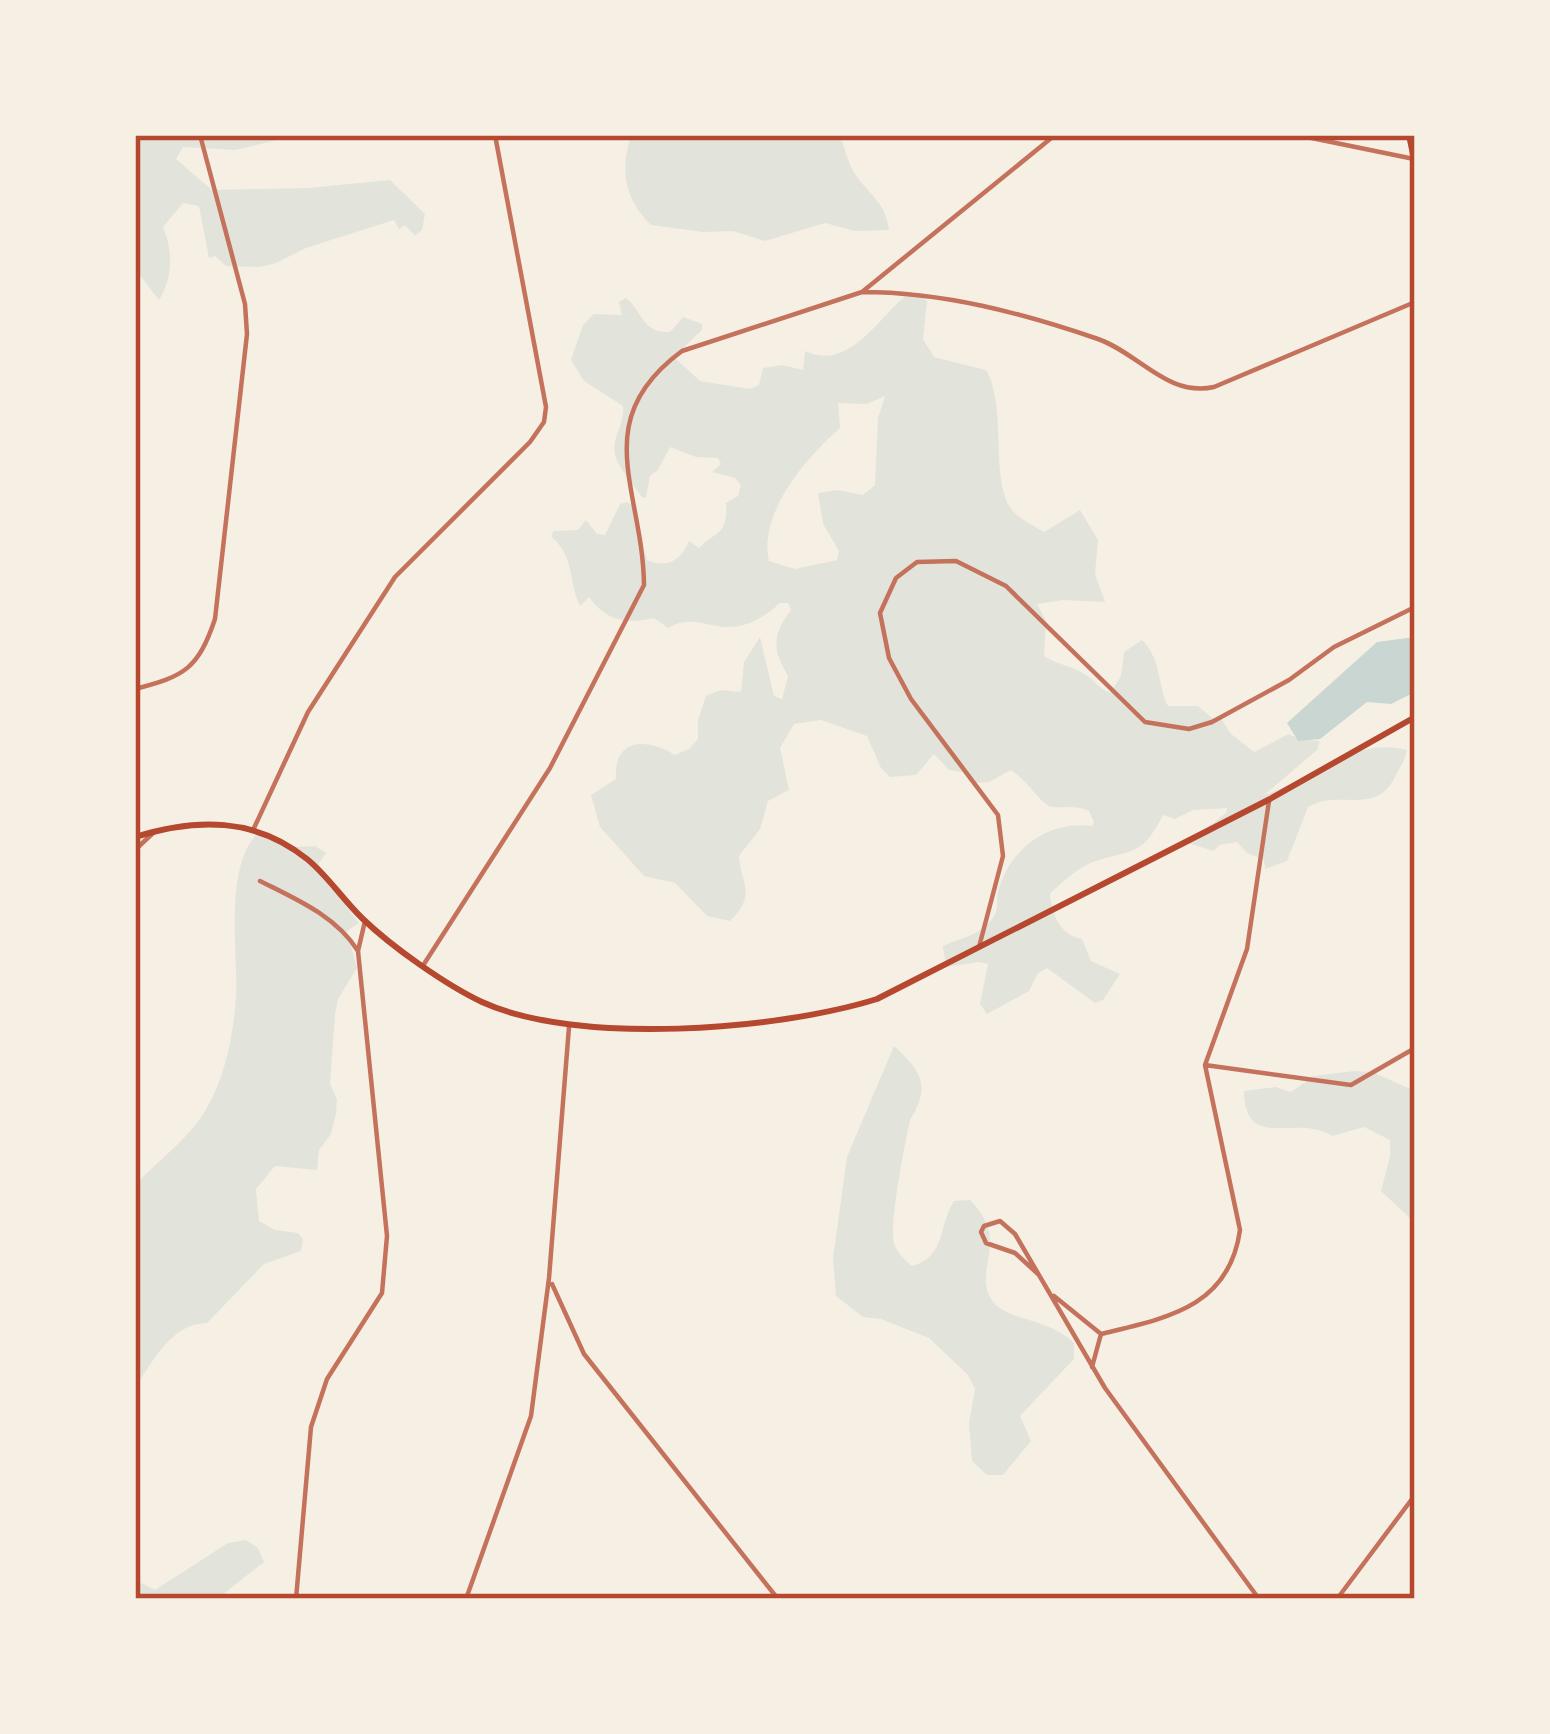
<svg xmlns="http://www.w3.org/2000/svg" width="1550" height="1734" viewBox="0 0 1550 1734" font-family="'Space Grotesk',sans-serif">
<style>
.green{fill:#e2e4dc;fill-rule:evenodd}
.water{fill:#c9d6d2}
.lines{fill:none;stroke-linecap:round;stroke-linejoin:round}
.minor{stroke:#c5725c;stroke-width:4.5}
.secondary{stroke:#b5482f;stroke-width:6}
.neatline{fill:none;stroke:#b5482f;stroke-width:4.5}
</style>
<rect width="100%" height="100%" fill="#f6efe4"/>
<path class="green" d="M 135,135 L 298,135 L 235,150 L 183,147 L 176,159 L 212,190 L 308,188 L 390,180 L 425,214 L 422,230 L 415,236 L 405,225 L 399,229 L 394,220 L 306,248 L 276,263 L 260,267 L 226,266 L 215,256 L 209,258 L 199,206 L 183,203 L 163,227 C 173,250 173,278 159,300 L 135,269 Z
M 631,135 L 838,135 C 845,145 845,152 849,162 C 860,191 885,196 889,230 L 855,231 L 825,223 L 765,241 L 733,231 L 703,232 L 651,225 C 624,198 620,171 631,135 Z
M 908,294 L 920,295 L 927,301 L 923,339 L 934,357 L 986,370 C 1008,407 989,480 1012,510 C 1019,519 1035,526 1044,532 L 1080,510 L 1098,540 L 1095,574 L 1105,602 L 1063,600 L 1037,604 L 1046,621 L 1044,656 C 1058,665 1075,667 1084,674 C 1095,680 1098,688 1110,693 L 1121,676 L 1124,652 L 1142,640 C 1162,660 1157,684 1168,706 L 1198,706 L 1212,718 L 1221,718 L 1230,733 L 1254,752 L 1289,734 L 1298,739 L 1320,741 L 1317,750 L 1264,795 C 1311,780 1353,736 1407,750 C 1405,761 1400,767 1395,777 C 1375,817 1339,788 1308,807 L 1287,861 L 1265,869 L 1264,860 L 1247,853 L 1237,842 L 1219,845 L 1214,851 L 1188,843 L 1227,812 L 1227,808 L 1193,810 L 1175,819 L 1163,815 C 1142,856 1134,849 1096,861 C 1078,867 1063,881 1050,894 C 1052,913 1059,935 1082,939 L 1091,961 L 1120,974 L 1103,1000 L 1095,1003 L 1047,968 L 1038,973 L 1029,991 L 987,1014 L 980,1004 L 988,964 L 979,962 L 946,967 L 943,946 C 960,938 979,936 992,919 C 999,910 996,902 998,892 C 1009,849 1048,820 1092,826 L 1094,822 L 1089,811 C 1072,803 1059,810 1049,806 C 1040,802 1025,778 1011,770 L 989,782 L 971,783 L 963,772 L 949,770 L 934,754 L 916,775 L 890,777 L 881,768 L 867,736 L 821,720 L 794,724 L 780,748 L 789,790 L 768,801 L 760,829 L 739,856 C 740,883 758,894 730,921 L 707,916 L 675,883 L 644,876 L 600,827 L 591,795 L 616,779 C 613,737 648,738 675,755 L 689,749 L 698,739 L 698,720 L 706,696 L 720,690 L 741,692 L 744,662 L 760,637 L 774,696 L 782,699 L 788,676 C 772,649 772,635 791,610 L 788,603 L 780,603 C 725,653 705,606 668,628 L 654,618 C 627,624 607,622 589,597 L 580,606 C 568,580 575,558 552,537 L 553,531 L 578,530 L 586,520 L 597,534 L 605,535 L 620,504 L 627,502 L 633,506 L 647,560 C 668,569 681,560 689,541 L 699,548 C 716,530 728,536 726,503 L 738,496 L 741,485 L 735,478 L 712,472 L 721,464 L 718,458 L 696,457 L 670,447 L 658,470 L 650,476 L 646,498 L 642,497 C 634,485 618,468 615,455 C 611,438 625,424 623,406 L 584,381 L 571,360 L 583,325 L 594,314 L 622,315 L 619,302 L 626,298 C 643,311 642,334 670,332 L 683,317 L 702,324 L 702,330 L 674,357 L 700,381 L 750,389 L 759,385 L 763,368 L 782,365 L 803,370 L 805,351 C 850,372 879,316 908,294 ZM 885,396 L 878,418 L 875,485 L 863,495 L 837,490 L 818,493 L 823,524 L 839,551 L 837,560 L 795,569 L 769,561 C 758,513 807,457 840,428 L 838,403 L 867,404 Z
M 257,834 L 295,847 L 315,846 L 326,853 L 319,863 L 321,873 L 359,923 L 347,931 L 357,968 L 338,999 L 335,1015 L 330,1084 L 337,1099 L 336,1114 L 331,1134 L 319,1150 L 317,1170 L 275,1166 L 256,1189 L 259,1221 L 275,1230 L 298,1233 L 303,1239 L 301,1251 L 264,1264 L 207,1323 C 172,1323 152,1362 135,1388 L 135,1185 C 157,1162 189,1138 205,1111 C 225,1079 234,1033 236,995 C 238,951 224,869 257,834 Z
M 894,1046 C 920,1070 932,1085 910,1120 C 905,1143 889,1224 894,1243 C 897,1253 904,1259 912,1266 C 946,1257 938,1226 954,1201 L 970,1200 C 1011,1240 973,1270 991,1299 C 1006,1322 1048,1317 1074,1343 L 1074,1359 L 1020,1416 L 1031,1441 L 1003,1475 L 987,1475 L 972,1461 L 969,1423 L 975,1389 L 968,1375 L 929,1338 L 881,1319 L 863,1317 L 836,1296 L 833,1258 L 847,1157 Z
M 1354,1071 L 1372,1072 L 1415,1091 L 1415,1223 L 1381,1191 L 1390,1156 L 1390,1140 L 1364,1127 L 1332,1136 C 1296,1113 1245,1153 1244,1091 L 1276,1087 L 1291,1092 L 1314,1076 Z
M 246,1540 L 258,1548 L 264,1562 L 217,1599 L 135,1599 L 135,1580 L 155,1590 L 228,1543 Z"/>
<path class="water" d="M 1415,637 L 1415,692 L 1391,704 L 1367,702 L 1320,739 L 1298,741 L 1287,723 L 1377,642 Z"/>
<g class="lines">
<path class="minor" d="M 1297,135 L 1414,159
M 862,292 C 943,292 1022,313 1098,339 C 1140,354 1167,397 1214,387 L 1415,302
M 135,689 C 185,676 198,669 215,619 L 247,334 L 245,304 L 200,135
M 254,828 L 308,712 L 395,577 L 530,442 L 544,422 L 546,407 L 495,135
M 135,850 L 153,833
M 260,881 C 296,899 336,916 358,951
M 979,947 L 1003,856 L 998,815 L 911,699 L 889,658 L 880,613 L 896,578 L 917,562 L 956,561 L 1006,586 L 1145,722 L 1189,729 L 1212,722 L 1289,680 L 1334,647 L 1415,607
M 424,964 L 550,768 L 644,585 C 643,490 587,421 682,351 L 862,292 L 1055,135
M 1205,1065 L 1351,1085 L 1415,1048
M 1038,1274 L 1015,1253 L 986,1243 L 981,1232 L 984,1226 L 1000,1221 L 1015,1234 L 1105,1388 L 1259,1599
M 552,1284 L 584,1354 L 778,1599
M 1054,1296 L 1101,1334
M 1101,1334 C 1166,1318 1229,1308 1240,1230 L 1205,1065 L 1247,949 L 1269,801
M 1092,1367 L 1101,1334
M 296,1599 L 311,1427 L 327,1379 L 382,1293 L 387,1236 L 358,951 L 365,921
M 466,1599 L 531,1416 L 549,1278 L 569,1027
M 1337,1599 L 1415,1495"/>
<path class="secondary" d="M 1409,135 L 1415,164
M 135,837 C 196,818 255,817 307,859 C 328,876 343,900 363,919 C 392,947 446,985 482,1002 C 578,1046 778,1030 877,999 L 1270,799 L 1415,717"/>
</g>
<rect width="1550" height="1734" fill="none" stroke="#f6efe4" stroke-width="276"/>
<rect x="138" y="138" width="1274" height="1458" class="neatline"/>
</svg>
